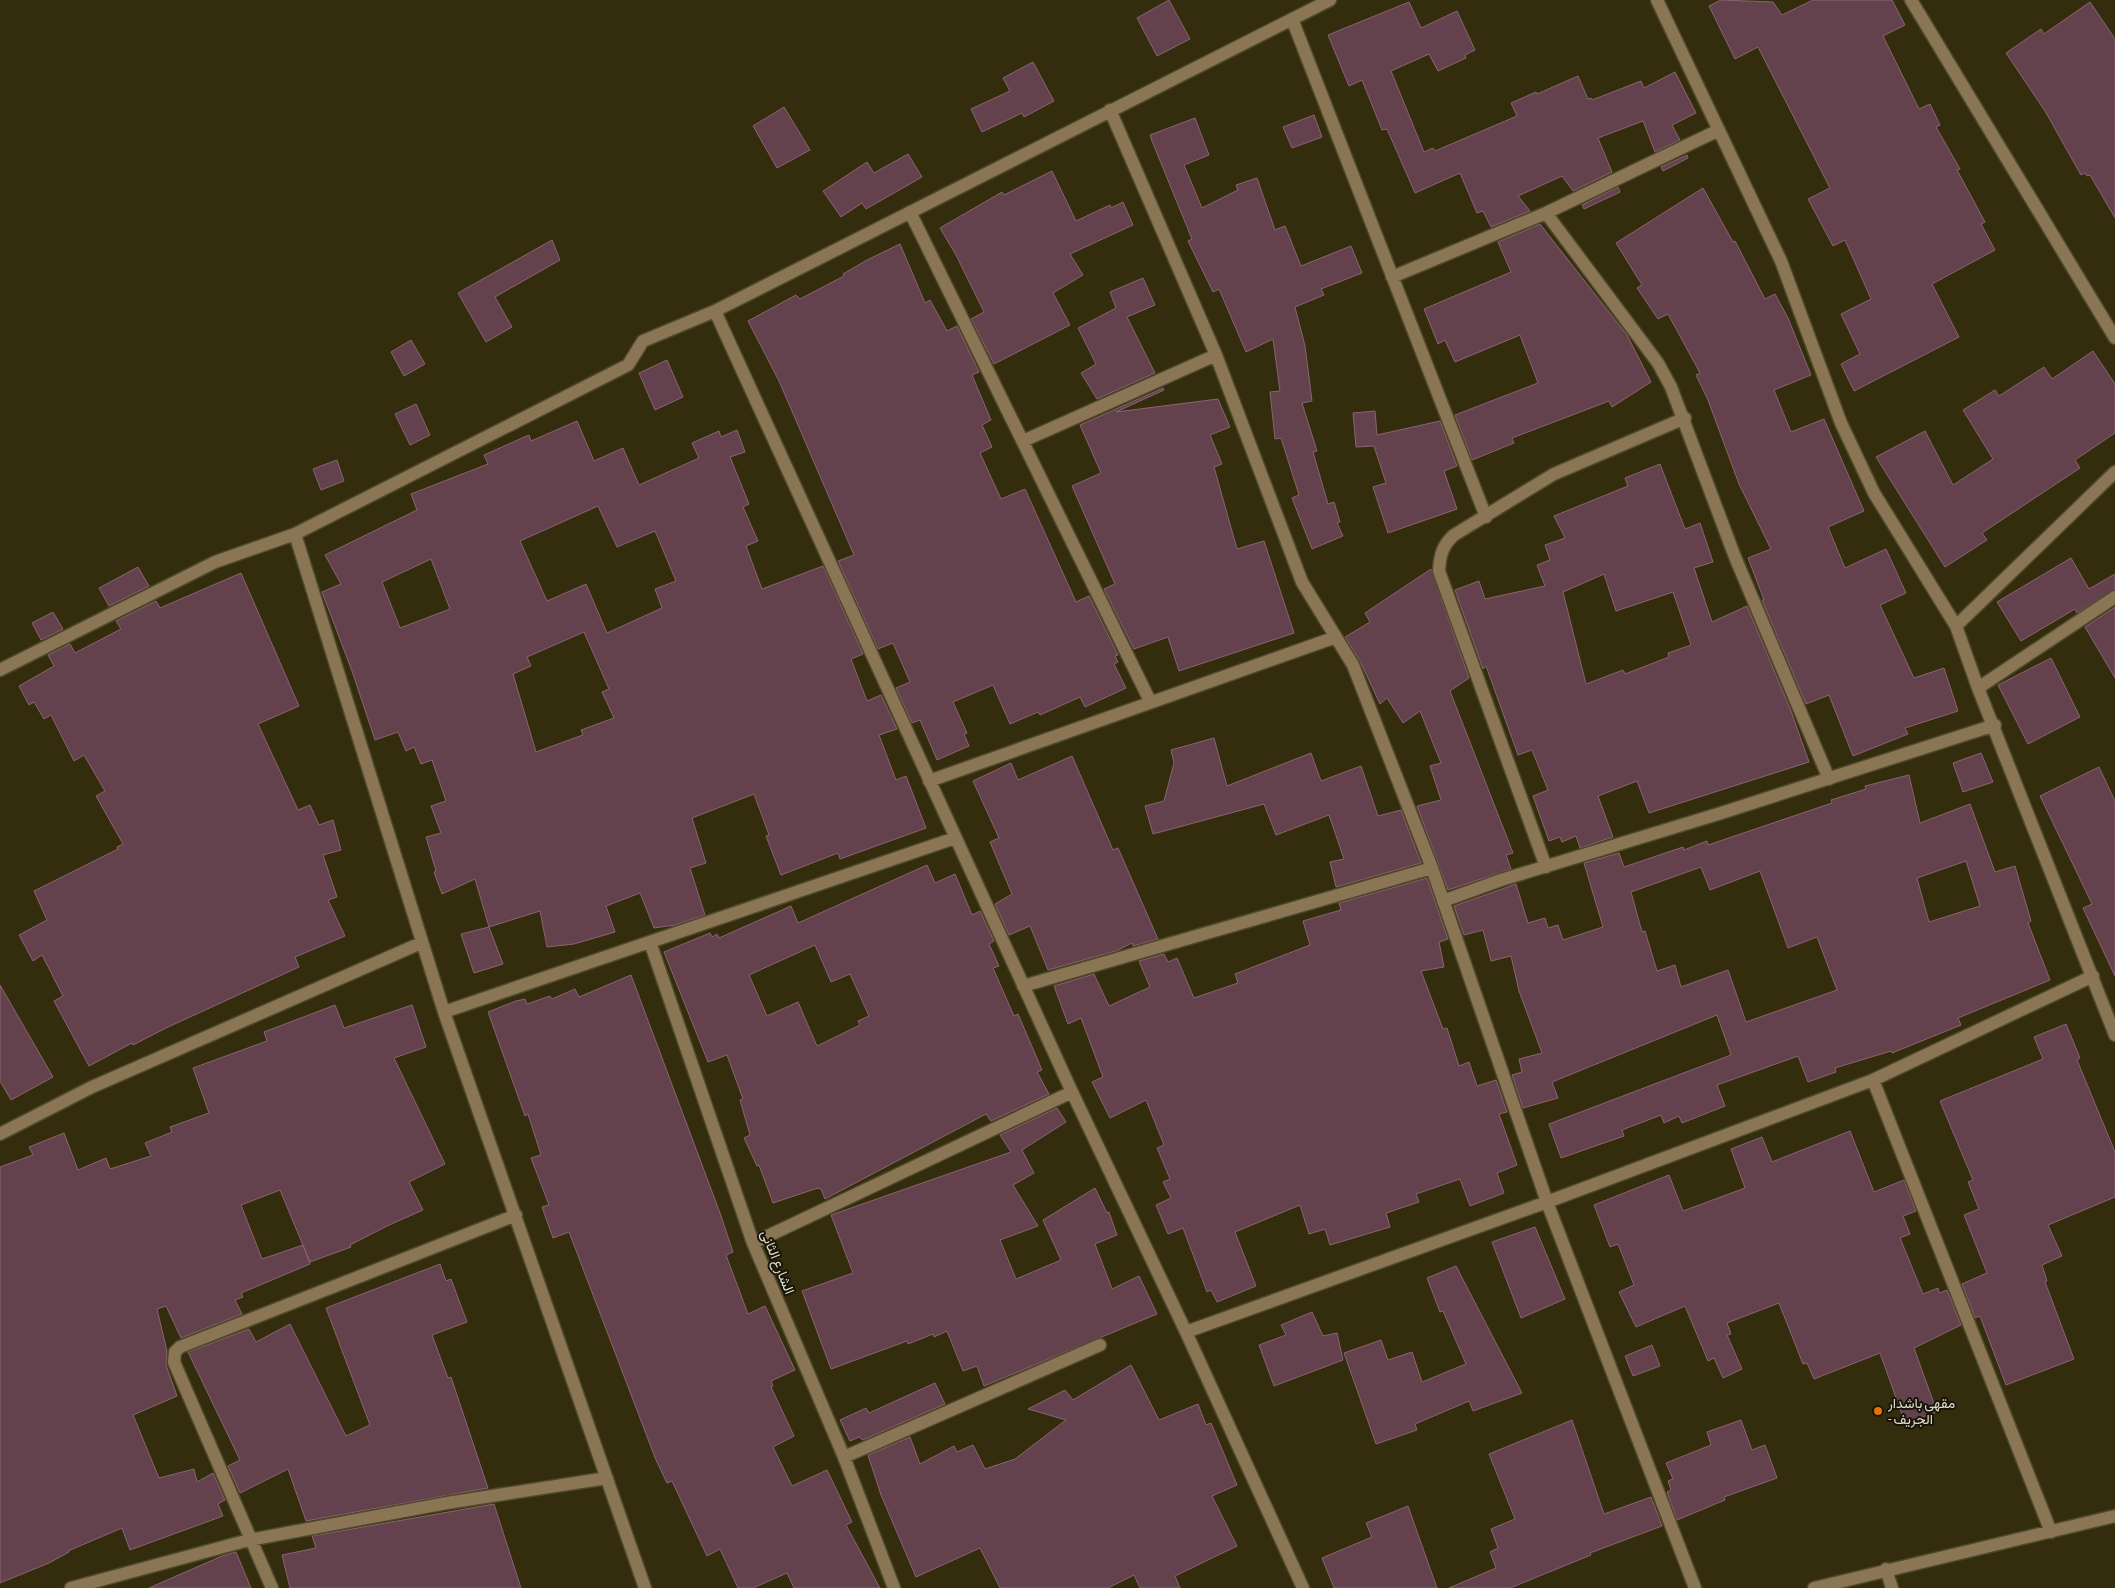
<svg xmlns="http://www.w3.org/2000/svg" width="2115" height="1588" viewBox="0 0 2115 1588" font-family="'Asap Condensed',Vazirmatn,sans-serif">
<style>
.building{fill:#64424d;stroke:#896470;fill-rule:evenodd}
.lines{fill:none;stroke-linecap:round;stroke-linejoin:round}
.minor-casing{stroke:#4f492b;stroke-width:15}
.minor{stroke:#8a7654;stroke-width:12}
.food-dot{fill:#e8710a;stroke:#181508;stroke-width:2}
.labels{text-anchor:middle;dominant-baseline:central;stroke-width:4;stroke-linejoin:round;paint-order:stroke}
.street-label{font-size:14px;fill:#e0ddcb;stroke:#181508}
.poi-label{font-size:14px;fill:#e0ddcb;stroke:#181508;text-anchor:start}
</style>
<rect width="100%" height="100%" fill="#332d0d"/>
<path class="building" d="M 1169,0 L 1190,39 L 1157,56 L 1137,18 Z
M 1721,0 L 1773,2 L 1782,15 L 1813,0 L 1892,0 L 1905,25 L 1883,36 L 1919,109 L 1930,104 L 1940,125 L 1936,127 L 1960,169 L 1957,170 L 1985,222 L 1981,224 L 1995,250 L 1932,284 L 1959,337 L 1854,391 L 1841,364 L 1860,354 L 1841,314 L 1871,299 L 1845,240 L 1833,246 L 1808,199 L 1830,188 L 1758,47 L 1735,59 L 1709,6 Z
M 1409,2 L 1421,28 L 1457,11 L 1475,50 L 1465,55 L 1466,58 L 1438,71 L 1429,54 L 1391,71 L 1424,152 L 1433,148 L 1435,151 L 1517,116 L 1511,103 L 1536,92 L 1537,94 L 1578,76 L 1588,99 L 1591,98 L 1592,100 L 1641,81 L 1644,88 L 1675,72 L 1696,113 L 1672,125 L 1680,140 L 1655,152 L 1643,121 L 1598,138 L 1612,172 L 1573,191 L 1562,176 L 1518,196 L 1530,211 L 1491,227 L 1483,211 L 1477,213 L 1460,173 L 1415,193 L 1387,129 L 1382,130 L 1362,80 L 1349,86 L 1328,35 Z
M 2090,2 L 2115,39 L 2115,218 L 2090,175 L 2087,176 L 2085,173 L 2081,175 L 2045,111 L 2006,53 L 2041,29 L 2044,34 Z
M 1033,62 L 1054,101 L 1024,117 L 1022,113 L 982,132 L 971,109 L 1010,91 L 1003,78 Z
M 784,107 L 810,150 L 777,168 L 753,126 Z
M 1314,115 L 1322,137 L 1292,148 L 1283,127 Z
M 1195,118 L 1209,155 L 1184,165 L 1202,208 L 1238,190 L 1236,185 L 1257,178 L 1275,230 L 1285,226 L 1301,266 L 1351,246 L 1362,273 L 1321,289 L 1324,295 L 1295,307 L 1305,346 L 1312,401 L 1302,403 L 1317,451 L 1313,452 L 1328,504 L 1334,502 L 1340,522 L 1337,523 L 1343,536 L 1312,549 L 1292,498 L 1299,495 L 1281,438 L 1275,439 L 1270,392 L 1280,391 L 1273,339 L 1246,352 L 1219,289 L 1213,292 L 1188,241 L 1192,239 L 1152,141 L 1150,135 Z
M 908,154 L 922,177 L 866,209 L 862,203 L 841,217 L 823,191 L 867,162 L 874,173 Z
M 1687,155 L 1688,158 L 1663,171 L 1661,167 Z
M 1052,171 L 1076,221 L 1110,205 L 1111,208 L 1123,202 L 1133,225 L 1070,254 L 1083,275 L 1053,293 L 1070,325 L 994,364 L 971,319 L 984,312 L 956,255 L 940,228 L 1002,192 L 1004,195 Z
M 1618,187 L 1620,192 L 1584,209 L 1582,205 Z
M 1703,188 L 1733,242 L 1735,241 L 1765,299 L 1775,294 L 1788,318 L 1811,375 L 1774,390 L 1791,432 L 1824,419 L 1864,511 L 1828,527 L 1845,568 L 1886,549 L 1906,593 L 1880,605 L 1914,678 L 1944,668 L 1958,711 L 1905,728 L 1908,734 L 1853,756 L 1829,695 L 1806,704 L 1762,600 L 1764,600 L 1748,558 L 1771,549 L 1739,484 L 1708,400 L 1696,375 L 1700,373 L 1668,314 L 1658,319 L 1637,288 L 1642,285 L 1616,243 Z
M 1540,224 L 1627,335 L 1651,382 L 1612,407 L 1609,401 L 1512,438 L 1514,443 L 1472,460 L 1455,415 L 1538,383 L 1520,335 L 1455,362 L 1445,340 L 1438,344 L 1424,309 L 1511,272 L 1498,242 Z
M 552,240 L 560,260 L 495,297 L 512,327 L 486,342 L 458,293 Z
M 900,244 L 925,303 L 930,300 L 947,331 L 957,326 L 979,372 L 972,375 L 991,420 L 982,425 L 992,447 L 980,453 L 1001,499 L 1025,489 L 1076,602 L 1089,596 L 1118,655 L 1115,656 L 1118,662 L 1114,664 L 1126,688 L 1085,707 L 1080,697 L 1040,715 L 1038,712 L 1010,724 L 993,685 L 953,702 L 967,733 L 964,734 L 969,746 L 937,760 L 920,720 L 912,723 L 896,688 L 910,682 L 893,643 L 878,649 L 838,561 L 854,555 L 779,381 L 748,321 L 796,295 L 800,299 L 844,276 L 843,274 L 867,260 Z
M 1143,278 L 1155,305 L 1127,317 L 1155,373 L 1097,399 L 1081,373 L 1096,364 L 1078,328 L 1116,308 L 1110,292 Z
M 411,340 L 425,364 L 404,376 L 391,352 Z
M 2093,351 L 2115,384 L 2115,433 L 2075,460 L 2080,468 L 1982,533 L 1987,540 L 1945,567 L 1876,457 L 1925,431 L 1953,485 L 1993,459 L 1963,410 L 1995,390 L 1999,396 L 2044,367 L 2052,379 Z
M 667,360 L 683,397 L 655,410 L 639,373 Z
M 1163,388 L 1164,390 L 1116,412 L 1218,399 L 1230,427 L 1210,435 L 1222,464 L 1214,467 L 1237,549 L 1264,541 L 1294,633 L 1179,671 L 1168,637 L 1134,649 L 1104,589 L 1115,584 L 1072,486 L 1101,473 L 1080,425 Z
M 416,404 L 430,435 L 410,445 L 395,414 Z
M 1375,411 L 1377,435 L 1440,421 L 1457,466 L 1444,471 L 1457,509 L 1388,533 L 1373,487 L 1386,483 L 1374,446 L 1356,447 L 1353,413 Z
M 577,421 L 594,461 L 623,448 L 639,485 L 699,458 L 692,443 L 719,431 L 721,437 L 737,430 L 745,452 L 730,457 L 749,504 L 743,507 L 758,541 L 746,546 L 762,589 L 823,566 L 863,654 L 851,659 L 867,701 L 881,695 L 897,729 L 879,735 L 896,780 L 906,776 L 926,828 L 840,859 L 838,853 L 781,875 L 766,836 L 769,835 L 754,794 L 692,818 L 706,863 L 690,868 L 705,915 L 675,925 L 654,928 L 640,893 L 606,906 L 615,932 L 574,944 L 547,947 L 540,911 L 489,927 L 503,964 L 474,973 L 461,934 L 489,927 L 475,879 L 442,894 L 434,872 L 436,871 L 426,837 L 441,833 L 431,806 L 446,801 L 432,760 L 421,764 L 414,747 L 406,751 L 398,732 L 375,740 L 352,671 L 322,592 L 341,584 L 325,555 L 417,510 L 411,494 L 488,464 L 484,455 L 529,435 L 531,441 ZM 598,506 L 617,547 L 655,531 L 676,581 L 655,589 L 662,608 L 607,633 L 586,584 L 547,601 L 520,541 ZM 431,559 L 450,609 L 400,628 L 382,582 ZM 584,632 L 609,689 L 602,692 L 614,718 L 581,730 L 583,735 L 536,752 L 513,674 L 531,666 L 527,657 Z
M 337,460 L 344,481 L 321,490 L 313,469 Z
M 1660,464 L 1685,529 L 1700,523 L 1713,562 L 1694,568 L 1712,622 L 1747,606 L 1791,711 L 1809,762 L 1649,813 L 1637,781 L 1598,796 L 1613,837 L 1580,848 L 1576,836 L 1562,842 L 1560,837 L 1549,841 L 1533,796 L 1548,790 L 1532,750 L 1518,755 L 1486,666 L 1483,669 L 1455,590 L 1479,581 L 1485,599 L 1545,586 L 1537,565 L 1550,560 L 1545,545 L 1565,538 L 1554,516 L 1628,486 L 1625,478 ZM 1604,574 L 1616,611 L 1673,592 L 1691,645 L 1668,653 L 1669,657 L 1625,674 L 1623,670 L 1586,684 L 1563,592 Z
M 2071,558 L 2089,589 L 2115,574 L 2115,589 L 2077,613 L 2075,609 L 2021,641 L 1997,602 Z
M 138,567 L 149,586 L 109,606 L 99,588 Z
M 1431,569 L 1469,678 L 1450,691 L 1513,853 L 1506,855 L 1511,869 L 1448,890 L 1417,806 L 1441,800 L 1430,766 L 1441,763 L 1420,711 L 1403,723 L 1387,698 L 1380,704 L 1360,661 L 1345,637 L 1370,622 L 1365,613 Z
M 241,573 L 299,706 L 258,724 L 298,810 L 310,805 L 319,825 L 333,820 L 341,850 L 323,855 L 337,897 L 328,900 L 345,936 L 295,957 L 299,967 L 166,1028 L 133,1045 L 132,1043 L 89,1066 L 54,1001 L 63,996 L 42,955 L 33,961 L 19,935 L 47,920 L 34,891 L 118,849 L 117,847 L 123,844 L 96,796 L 105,791 L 84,755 L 74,761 L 51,715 L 44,719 L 34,702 L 29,705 L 19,686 L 54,666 L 48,655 L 70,644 L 75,653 L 121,629 L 116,621 L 156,601 L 160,608 Z
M 2115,607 L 2115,678 L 2085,627 Z
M 53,612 L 63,629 L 41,640 L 32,623 Z
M 2051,658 L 2080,717 L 2028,744 L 1998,685 Z
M 1214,738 L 1227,786 L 1311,753 L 1321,781 L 1361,766 L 1378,816 L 1401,810 L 1421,863 L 1336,887 L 1330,862 L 1344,859 L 1329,815 L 1276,835 L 1264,804 L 1153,834 L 1145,806 L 1164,801 L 1174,763 L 1171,750 Z
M 1981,753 L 1993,782 L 1963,792 L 1953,763 Z
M 1072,756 L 1113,850 L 1118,848 L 1158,939 L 1133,946 L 1132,943 L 1116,951 L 1048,970 L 1030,926 L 1009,935 L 995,904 L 1012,894 L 990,842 L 999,838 L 973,781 L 1011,763 L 1018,780 Z
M 2099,767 L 2115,801 L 2115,976 L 2083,908 L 2092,904 L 2040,796 Z
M 1909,775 L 1920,823 L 1970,804 L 1995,872 L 2015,866 L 2031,921 L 2028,923 L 2050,980 L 1958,1018 L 1961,1025 L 1892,1053 L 1891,1051 L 1835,1068 L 1836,1072 L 1808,1082 L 1798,1056 L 1717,1085 L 1725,1106 L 1682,1123 L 1679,1116 L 1664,1123 L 1661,1115 L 1622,1130 L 1624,1136 L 1561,1158 L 1549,1124 L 1731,1055 L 1717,1015 L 1552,1082 L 1558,1098 L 1523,1108 L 1512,1075 L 1522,1072 L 1519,1059 L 1542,1053 L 1519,991 L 1511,956 L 1491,961 L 1483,930 L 1464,935 L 1454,906 L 1516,884 L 1528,923 L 1545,918 L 1548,928 L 1558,925 L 1563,940 L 1603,927 L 1584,863 L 1619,853 L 1624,867 L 1683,847 L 1684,850 L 1707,841 L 1708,845 L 1832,803 L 1831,800 L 1866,789 L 1865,786 ZM 1966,861 L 1980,906 L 1929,922 L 1917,878 ZM 1701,867 L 1710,890 L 1760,871 L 1788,948 L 1817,937 L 1837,990 L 1746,1022 L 1728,970 L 1681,987 L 1675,965 L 1657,971 L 1645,931 L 1642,932 L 1631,892 Z
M 927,865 L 935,883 L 955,874 L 972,915 L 980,911 L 994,941 L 989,944 L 999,966 L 993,968 L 1014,1016 L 1018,1014 L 1042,1070 L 1037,1072 L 1049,1094 L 991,1121 L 986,1114 L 825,1199 L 821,1189 L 818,1188 L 773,1203 L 759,1165 L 757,1166 L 744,1138 L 750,1135 L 740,1100 L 743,1099 L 727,1055 L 708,1062 L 664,952 L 710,933 L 712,937 L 717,934 L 719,938 L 791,906 L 798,923 ZM 815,945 L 831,982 L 850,974 L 869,1016 L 858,1021 L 860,1025 L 817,1046 L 798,1002 L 767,1016 L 749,975 Z
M 1427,878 L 1448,939 L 1439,942 L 1444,967 L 1421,971 L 1443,1029 L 1447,1028 L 1459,1066 L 1469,1062 L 1477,1086 L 1496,1080 L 1507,1112 L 1499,1114 L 1517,1165 L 1497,1173 L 1504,1193 L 1470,1206 L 1460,1179 L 1416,1194 L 1419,1202 L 1386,1213 L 1390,1227 L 1330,1245 L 1325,1229 L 1309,1234 L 1300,1205 L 1235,1232 L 1256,1286 L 1217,1302 L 1211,1290 L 1207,1292 L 1183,1228 L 1168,1234 L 1156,1205 L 1171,1198 L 1163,1182 L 1170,1179 L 1157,1148 L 1164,1145 L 1146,1100 L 1110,1118 L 1092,1082 L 1103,1077 L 1081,1018 L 1068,1024 L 1054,986 L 1094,974 L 1109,1006 L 1150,987 L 1139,961 L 1164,954 L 1168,962 L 1177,958 L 1194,998 L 1238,983 L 1235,974 L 1310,945 L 1303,921 L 1341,910 L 1339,903 Z
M 631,975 L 720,1213 L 733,1252 L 726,1255 L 748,1314 L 765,1306 L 795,1370 L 771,1381 L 773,1386 L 771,1387 L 794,1436 L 773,1447 L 792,1486 L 827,1470 L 852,1522 L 846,1525 L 880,1588 L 794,1588 L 787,1573 L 753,1588 L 738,1588 L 720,1549 L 707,1556 L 672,1481 L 667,1483 L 656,1460 L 569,1232 L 553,1238 L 542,1207 L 549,1205 L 531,1158 L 541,1155 L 528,1114 L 525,1116 L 488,1012 L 516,1001 L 525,999 L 527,1004 L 550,996 L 552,999 L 575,989 L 579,997 Z
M 0,985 L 53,1077 L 11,1100 L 0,1081 Z
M 335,1005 L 344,1028 L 412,1005 L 426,1047 L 394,1058 L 445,1164 L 409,1182 L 423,1210 L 387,1226 L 350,1245 L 351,1247 L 310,1262 L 280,1190 L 241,1205 L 262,1259 L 303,1245 L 310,1264 L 241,1293 L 243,1297 L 235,1300 L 242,1314 L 181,1338 L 166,1306 L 157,1309 L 167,1351 L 166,1365 L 177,1396 L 133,1415 L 159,1478 L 194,1469 L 197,1482 L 213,1473 L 225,1500 L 218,1504 L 223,1516 L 130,1550 L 122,1528 L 68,1551 L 69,1552 L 49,1563 L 0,1583 L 0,1167 L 33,1155 L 29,1147 L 64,1133 L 78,1170 L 106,1158 L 110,1169 L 151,1156 L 145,1143 L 172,1132 L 170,1127 L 209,1113 L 193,1068 L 267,1041 L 264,1032 Z
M 2066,1024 L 2080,1058 L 2077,1060 L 2115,1152 L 2115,1197 L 2048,1225 L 2062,1256 L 2042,1265 L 2047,1281 L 2045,1282 L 2074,1359 L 2006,1385 L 1980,1316 L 1975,1318 L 1962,1284 L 1987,1273 L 1964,1215 L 1979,1209 L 1968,1182 L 1973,1180 L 1940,1101 L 2043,1059 L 2034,1037 Z
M 1057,1108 L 1066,1122 L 1022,1150 L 1034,1173 L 1013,1185 L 1038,1226 L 1000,1240 L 1016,1279 L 1061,1260 L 1043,1220 L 1095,1188 L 1107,1213 L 1109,1212 L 1117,1235 L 1095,1244 L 1112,1289 L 1139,1276 L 1157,1314 L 984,1386 L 977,1366 L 963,1371 L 947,1331 L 934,1337 L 933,1334 L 908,1344 L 907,1341 L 831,1369 L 802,1291 L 853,1273 L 831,1215 L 1011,1152 L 1000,1135 Z
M 1850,1131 L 1874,1192 L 1904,1180 L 1916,1211 L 1903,1216 L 1910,1234 L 1900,1238 L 1923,1294 L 1938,1288 L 1939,1293 L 1947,1290 L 1961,1325 L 1914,1348 L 1937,1412 L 1905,1423 L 1880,1353 L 1814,1379 L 1807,1363 L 1803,1364 L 1779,1303 L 1727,1323 L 1731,1334 L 1727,1335 L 1742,1369 L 1723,1378 L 1714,1358 L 1708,1361 L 1685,1306 L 1636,1327 L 1619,1292 L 1634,1285 L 1618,1244 L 1610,1247 L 1594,1205 L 1669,1175 L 1683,1211 L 1745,1188 L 1731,1149 L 1762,1137 L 1772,1162 Z
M 1535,1227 L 1565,1299 L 1521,1318 L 1492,1242 Z
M 440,1264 L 446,1281 L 451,1279 L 467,1322 L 432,1335 L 448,1378 L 451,1377 L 488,1488 L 306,1521 L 288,1469 L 240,1493 L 228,1466 L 240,1460 L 188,1352 L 249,1329 L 256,1342 L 290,1324 L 346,1436 L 370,1425 L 326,1308 Z
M 1456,1266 L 1522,1393 L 1473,1411 L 1469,1401 L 1415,1424 L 1417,1430 L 1376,1444 L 1344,1353 L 1381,1340 L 1388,1360 L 1412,1352 L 1422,1382 L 1466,1364 L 1443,1311 L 1440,1312 L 1427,1278 Z
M 1312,1312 L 1323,1336 L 1337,1333 L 1343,1360 L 1274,1386 L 1259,1345 L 1286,1335 L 1281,1325 Z
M 1652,1345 L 1660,1366 L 1633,1376 L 1625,1356 Z
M 1131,1365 L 1159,1420 L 1198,1404 L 1206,1425 L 1211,1423 L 1237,1485 L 1212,1496 L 1237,1546 L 1175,1576 L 1180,1588 L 1140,1588 L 1134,1575 L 1108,1588 L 1000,1588 L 980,1548 L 916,1577 L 881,1495 L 868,1455 L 910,1437 L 920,1464 L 954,1446 L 957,1452 L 973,1445 L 985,1469 L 1015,1459 L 1066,1420 L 1028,1409 L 1065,1390 L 1073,1400 Z
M 935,1383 L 945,1404 L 863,1440 L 859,1437 L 850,1441 L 840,1420 L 866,1408 L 869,1413 Z
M 1572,1420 L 1604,1514 L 1651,1497 L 1662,1526 L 1590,1553 L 1591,1555 L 1510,1588 L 1449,1588 L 1496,1568 L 1490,1552 L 1498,1548 L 1491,1529 L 1515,1519 L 1489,1454 Z
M 1741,1420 L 1752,1450 L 1765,1445 L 1777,1478 L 1724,1497 L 1725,1500 L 1677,1520 L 1667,1492 L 1671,1490 L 1668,1481 L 1673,1479 L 1666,1463 L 1711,1445 L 1707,1432 Z
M 494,1504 L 521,1588 L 290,1588 L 282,1555 L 316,1548 L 312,1536 Z
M 1408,1506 L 1437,1588 L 1334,1588 L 1322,1558 L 1372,1537 L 1366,1523 Z
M 236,1552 L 251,1588 L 149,1588 L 222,1556 Z"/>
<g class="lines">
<g class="minor-casing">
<path id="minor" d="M 1657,0 L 1781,261 L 1841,423 L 1874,493 L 1956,626 L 1978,688 L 2115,1035
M 1911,0 L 2115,338
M 1292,19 L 1486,517
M 1110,110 L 1216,355 L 1302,582 L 1353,665 L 1432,868 L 1547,1202 L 1695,1588
M 910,212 L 1150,701
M 1546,213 L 1658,363 L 1671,387 L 1735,557 L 1829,779
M 1392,277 L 1546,213 L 1719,130
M 715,311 L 1072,1092 L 1186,1332 L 1303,1588
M 1023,441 L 1216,355
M 295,534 L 444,1012 L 645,1588
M 1956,626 L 2115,472
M 0,670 L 215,562 L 295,534 L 628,365 L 643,341 L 715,311 L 1330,0
M 1978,688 L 2115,597
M 929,781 L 1336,637
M 1546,867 L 1439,571 C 1440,555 1442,546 1454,535 L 1554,474 L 1685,418
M 1443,901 L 1501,880 L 1718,814 L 1995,725
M 650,942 L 753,1243 L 844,1457 L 894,1588
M 1023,986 L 1432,868
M 444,1012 L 955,838
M 1873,1080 L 2051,1532
M 0,1134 L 92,1087 L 421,943
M 753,1243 L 1072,1092
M 1186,1332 L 1547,1202 L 1873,1080 L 2093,976
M 844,1457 L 1100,1345
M 1886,1569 L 1892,1588
M 71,1588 L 249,1540 L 447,1503 L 607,1478
M 272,1588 L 174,1362 L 175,1352 L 180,1347 L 516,1215
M 1814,1588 L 2115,1516"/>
</g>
<use href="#minor" class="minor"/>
</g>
<circle class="food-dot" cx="1878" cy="1411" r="5"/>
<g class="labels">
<g class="street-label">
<text transform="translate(778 1262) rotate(68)">الشارع الثانى</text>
</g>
<g class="poi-label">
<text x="1888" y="1403">مقهى باشدار<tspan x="1888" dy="16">- الجريف</tspan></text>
</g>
</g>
</svg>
